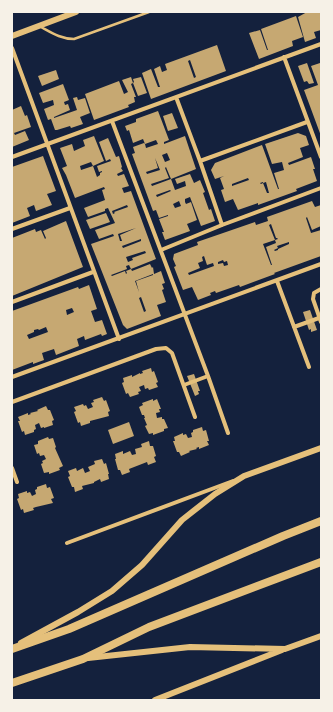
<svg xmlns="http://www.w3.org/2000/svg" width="333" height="712" viewBox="0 0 333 712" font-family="'PT Sans Narrow',sans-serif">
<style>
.building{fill:#c6a872;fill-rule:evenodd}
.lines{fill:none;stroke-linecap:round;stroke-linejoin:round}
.service{stroke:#e5c07b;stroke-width:2.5}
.minor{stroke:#e5c07b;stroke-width:4}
.secondary{stroke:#e5c07b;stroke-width:6}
.trunk{stroke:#e5c07b;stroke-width:8}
</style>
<rect width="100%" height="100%" fill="#14213d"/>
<path class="building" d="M 307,12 L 321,12 L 321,30 L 314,32 L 316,38 L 305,42 L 298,17 Z
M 296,16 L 303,37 L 292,41 L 293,46 L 259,59 L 249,33 L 260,30 L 267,50 L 268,50 L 261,29 Z
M 217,45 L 226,71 L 151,99 L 142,73 L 151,69 L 158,87 L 160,87 L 154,69 L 160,66 L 162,72 L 167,70 L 165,64 ZM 190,60 L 196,77 L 194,78 L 188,61 Z
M 307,63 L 314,83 L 309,84 L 307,81 L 304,82 L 298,66 Z
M 320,63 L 321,65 L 321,136 L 304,90 L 318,85 L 311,66 Z
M 56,70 L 59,79 L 42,86 L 38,76 Z
M 131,77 L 133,83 L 134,82 L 133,79 L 141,77 L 147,93 L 138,96 L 133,83 L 131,84 L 136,97 L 134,97 L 135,102 L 128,105 L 129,107 L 94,120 L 85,94 L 119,81 L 124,94 L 128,92 L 122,80 Z
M 63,84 L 69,100 L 64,102 L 65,105 L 68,104 L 70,110 L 54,117 L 54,118 L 77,110 L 73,98 L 77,97 L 78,100 L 85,98 L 90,113 L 80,117 L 83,124 L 71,128 L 70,126 L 57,130 L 55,130 L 51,119 L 48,120 L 44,109 L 54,105 L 53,100 L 43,103 L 39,93 Z
M 21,106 L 25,116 L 27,115 L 31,127 L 14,133 L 15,135 L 25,131 L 29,140 L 12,147 L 12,110 Z
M 158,111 L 169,140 L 164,142 L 164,144 L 185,136 L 196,169 L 171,179 L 166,167 L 165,168 L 169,178 L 151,184 L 152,186 L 171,179 L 175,190 L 186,186 L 185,181 L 177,184 L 175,179 L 190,174 L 194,183 L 200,180 L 205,192 L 203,193 L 209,210 L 211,209 L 215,221 L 201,226 L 190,197 L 185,199 L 185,202 L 186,204 L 191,202 L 197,220 L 187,224 L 190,231 L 165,240 L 162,232 L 164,232 L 159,219 L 168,216 L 168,215 L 159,218 L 156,210 L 153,211 L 132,154 L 135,153 L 133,147 L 144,143 L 145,144 L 143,139 L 133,143 L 129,130 L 127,131 L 125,126 L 136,122 L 136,119 ZM 156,140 L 158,144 L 146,148 L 145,144 ZM 167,153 L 170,160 L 165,162 L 162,155 ZM 155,158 L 160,170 L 147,174 L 146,172 L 158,168 ZM 170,190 L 171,191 L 157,197 L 156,195 ZM 179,201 L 181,206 L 175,208 L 173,204 Z
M 172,113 L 178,128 L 168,131 L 163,116 Z
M 298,133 L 306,136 L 309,145 L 300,148 L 303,157 L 288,163 L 289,165 L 311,157 L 315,169 L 313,169 L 317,181 L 296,189 L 297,191 L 258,205 L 258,203 L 238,210 L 233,199 L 225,202 L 221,190 L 224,189 L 220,178 L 224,176 L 215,179 L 211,170 L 215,163 L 262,145 L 278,189 L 279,189 L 274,173 L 284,170 L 282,162 L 272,164 L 265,144 ZM 248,178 L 249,180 L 232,186 L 232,184 ZM 263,182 L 263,183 L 266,182 L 269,193 L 267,193 L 263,183 L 261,184 L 260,183 Z
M 94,136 L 104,161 L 93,166 L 91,162 L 80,166 L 81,170 L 93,166 L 97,177 L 100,175 L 100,173 L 102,172 L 102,171 L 99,172 L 97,166 L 111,161 L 110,159 L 106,161 L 99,142 L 108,138 L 116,157 L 119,156 L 122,167 L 121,168 L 123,171 L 117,174 L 118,176 L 124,174 L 129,186 L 122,188 L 124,193 L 131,191 L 156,259 L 131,269 L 129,265 L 126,266 L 127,269 L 111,275 L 112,276 L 125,271 L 126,274 L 127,273 L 126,271 L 131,269 L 132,271 L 150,264 L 152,268 L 153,267 L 154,274 L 161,271 L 165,283 L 162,284 L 164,289 L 162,290 L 166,302 L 157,305 L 161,316 L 127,329 L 123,325 L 91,244 L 114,236 L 113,234 L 99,239 L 95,230 L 115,223 L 108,208 L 105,209 L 105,211 L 88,217 L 84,208 L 105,200 L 102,190 L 105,189 L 104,187 L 75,198 L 66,175 L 62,168 L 67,166 L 60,148 L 72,144 L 74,151 L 85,146 L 83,140 ZM 127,205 L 128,207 L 114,212 L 115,213 L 113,214 L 112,211 ZM 136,228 L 120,235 L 122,241 L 120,241 L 118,234 ZM 141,239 L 141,241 L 123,248 L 122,246 ZM 145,251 L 146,253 L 132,258 L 133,260 L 128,262 L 126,257 ZM 153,274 L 153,275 L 136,281 L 139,292 L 135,281 ZM 141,297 L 146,311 L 144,312 L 139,298 Z
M 43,156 L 56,191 L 47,194 L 52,205 L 36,211 L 34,205 L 27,208 L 30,216 L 12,223 L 12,167 Z
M 312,201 L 315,207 L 321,205 L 321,220 L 320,221 L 321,226 L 312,230 L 307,217 L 306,218 L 311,233 L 321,230 L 321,256 L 274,273 L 275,274 L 240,287 L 239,285 L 216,293 L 215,291 L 210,293 L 211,295 L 198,300 L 192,287 L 183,290 L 174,267 L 176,266 L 173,259 L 174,254 L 198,245 L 197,242 L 255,222 L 256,225 L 268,221 L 267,217 ZM 271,224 L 276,238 L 277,238 L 278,239 L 275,240 L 276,243 L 266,247 L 272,265 L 271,265 L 263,244 L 275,240 L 269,225 ZM 289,242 L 289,244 L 278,249 L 278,250 L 275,251 L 274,250 L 278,248 L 277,246 ZM 204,256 L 207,265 L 213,263 L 214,266 L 189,275 L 188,273 L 200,268 L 198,263 L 203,261 L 202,257 ZM 223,260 L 224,262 L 227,261 L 228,265 L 224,266 L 223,263 L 218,264 L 218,262 Z
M 106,213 L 110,222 L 90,229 L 86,220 Z
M 66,221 L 83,267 L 12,296 L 12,238 L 35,229 L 36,232 L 41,230 L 45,239 L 46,238 L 43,231 Z
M 89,285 L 97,309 L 91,311 L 95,322 L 102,320 L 107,334 L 102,336 L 101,334 L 85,340 L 84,336 L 77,339 L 79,346 L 56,355 L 54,349 L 42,353 L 44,360 L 33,364 L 33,362 L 12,370 L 12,311 L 78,287 L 79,289 ZM 72,308 L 74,312 L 67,315 L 66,310 ZM 46,327 L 48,332 L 29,339 L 27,335 L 34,332 L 34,330 L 38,329 L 39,330 Z
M 310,310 L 317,330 L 311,332 L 311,329 L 309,330 L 303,312 Z
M 151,368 L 152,372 L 154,371 L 158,382 L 156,383 L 158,387 L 149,390 L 148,388 L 145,389 L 144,385 L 139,387 L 141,391 L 138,392 L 139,394 L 130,397 L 128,393 L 126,394 L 122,383 L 124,382 L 123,378 L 132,375 L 132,377 L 140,373 L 140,374 L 143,373 L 142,371 Z
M 194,374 L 200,391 L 198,391 L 199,394 L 195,396 L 187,376 Z
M 102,397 L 104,401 L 106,400 L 110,411 L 108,412 L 109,416 L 90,421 L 90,423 L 81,426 L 80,422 L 78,423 L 74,412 L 76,411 L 74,407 L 83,404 L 84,406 L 86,405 L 88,409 L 93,407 L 91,403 L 94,402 L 93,400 Z
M 153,399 L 153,401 L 157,399 L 161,409 L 159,409 L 160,412 L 156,413 L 157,418 L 162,417 L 162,419 L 164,419 L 168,428 L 164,429 L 164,431 L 153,435 L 153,433 L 149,434 L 145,426 L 147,425 L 144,418 L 145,418 L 144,415 L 142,415 L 139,407 L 143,405 L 142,403 Z
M 46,406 L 48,410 L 50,410 L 54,420 L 52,421 L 53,425 L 44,428 L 44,427 L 41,428 L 39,423 L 35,425 L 36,429 L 34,430 L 34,432 L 25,435 L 24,431 L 22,432 L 18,421 L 20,421 L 18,417 L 28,413 L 28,415 L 31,414 L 30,413 L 38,411 L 37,410 Z
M 129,422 L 134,436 L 113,444 L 108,430 Z
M 202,427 L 203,431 L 206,430 L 209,441 L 207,441 L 209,445 L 199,449 L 199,447 L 196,448 L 197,449 L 189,451 L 190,452 L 181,456 L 179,452 L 177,452 L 173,441 L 175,441 L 174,437 L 183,433 L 183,435 L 186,434 L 188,438 L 192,437 L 191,433 L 193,432 L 193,430 Z
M 48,437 L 49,439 L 53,438 L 56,447 L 55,448 L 63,466 L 59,468 L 60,470 L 49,474 L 49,472 L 44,473 L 41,464 L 43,463 L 42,461 L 46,459 L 44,455 L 40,456 L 39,453 L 37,454 L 34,445 L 38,444 L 38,441 Z
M 149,441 L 150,446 L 153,446 L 156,456 L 154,457 L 156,462 L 148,465 L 147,462 L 129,469 L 130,472 L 122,475 L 120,470 L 118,470 L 115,459 L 116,459 L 115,454 L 123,451 L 123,454 L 130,451 L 132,455 L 136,454 L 135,449 L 142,447 L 141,444 Z
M 102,459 L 104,464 L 106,463 L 109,474 L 108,474 L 109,479 L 101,482 L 100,479 L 94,482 L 94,483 L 82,486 L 83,489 L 75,492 L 74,487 L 72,487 L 68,477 L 70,476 L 68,471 L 76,468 L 77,471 L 83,468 L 85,473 L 90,471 L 88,467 L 95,464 L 94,461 Z
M 46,484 L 47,488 L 50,487 L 54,498 L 51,499 L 53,503 L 36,507 L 33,508 L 34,510 L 24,513 L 23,509 L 21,510 L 17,499 L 19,498 L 18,494 L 27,491 L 27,493 L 30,492 L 32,496 L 36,494 L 35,490 L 37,489 L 37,487 Z"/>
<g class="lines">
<path class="service" d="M 41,27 C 52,33 61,39 74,39 L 149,12"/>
<path class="minor" d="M 12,48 L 119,339
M 284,57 L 321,157
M 176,97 L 200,161 L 222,225
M 112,121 L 208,376 L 228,433
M 12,157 L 321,44
M 200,161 L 307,122
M 12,229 L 70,208
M 161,250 L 222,225 L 321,188
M 277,281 L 309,367
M 321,289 L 314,293 L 313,299 L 321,322
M 12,302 L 93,272
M 294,327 L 319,318
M 12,377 L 321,264
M 184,385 L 208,376
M 12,402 L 156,349 L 166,348 L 172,353 L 195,417
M 12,468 L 17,482
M 67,543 L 233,481"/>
<path class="secondary" d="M 12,36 L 76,12
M 21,643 L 78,612 L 112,591 L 142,565 L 182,520 L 215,494 L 244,476 L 321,448
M 88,658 L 190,647 L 285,649 L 321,636
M 155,700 L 282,650"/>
<path class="trunk" d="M 12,649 L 69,629 L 283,536 L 321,521
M 12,683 L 83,659 L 149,627 L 321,562"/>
</g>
<rect width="333" height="712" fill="none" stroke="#f6f1e7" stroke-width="26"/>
</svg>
